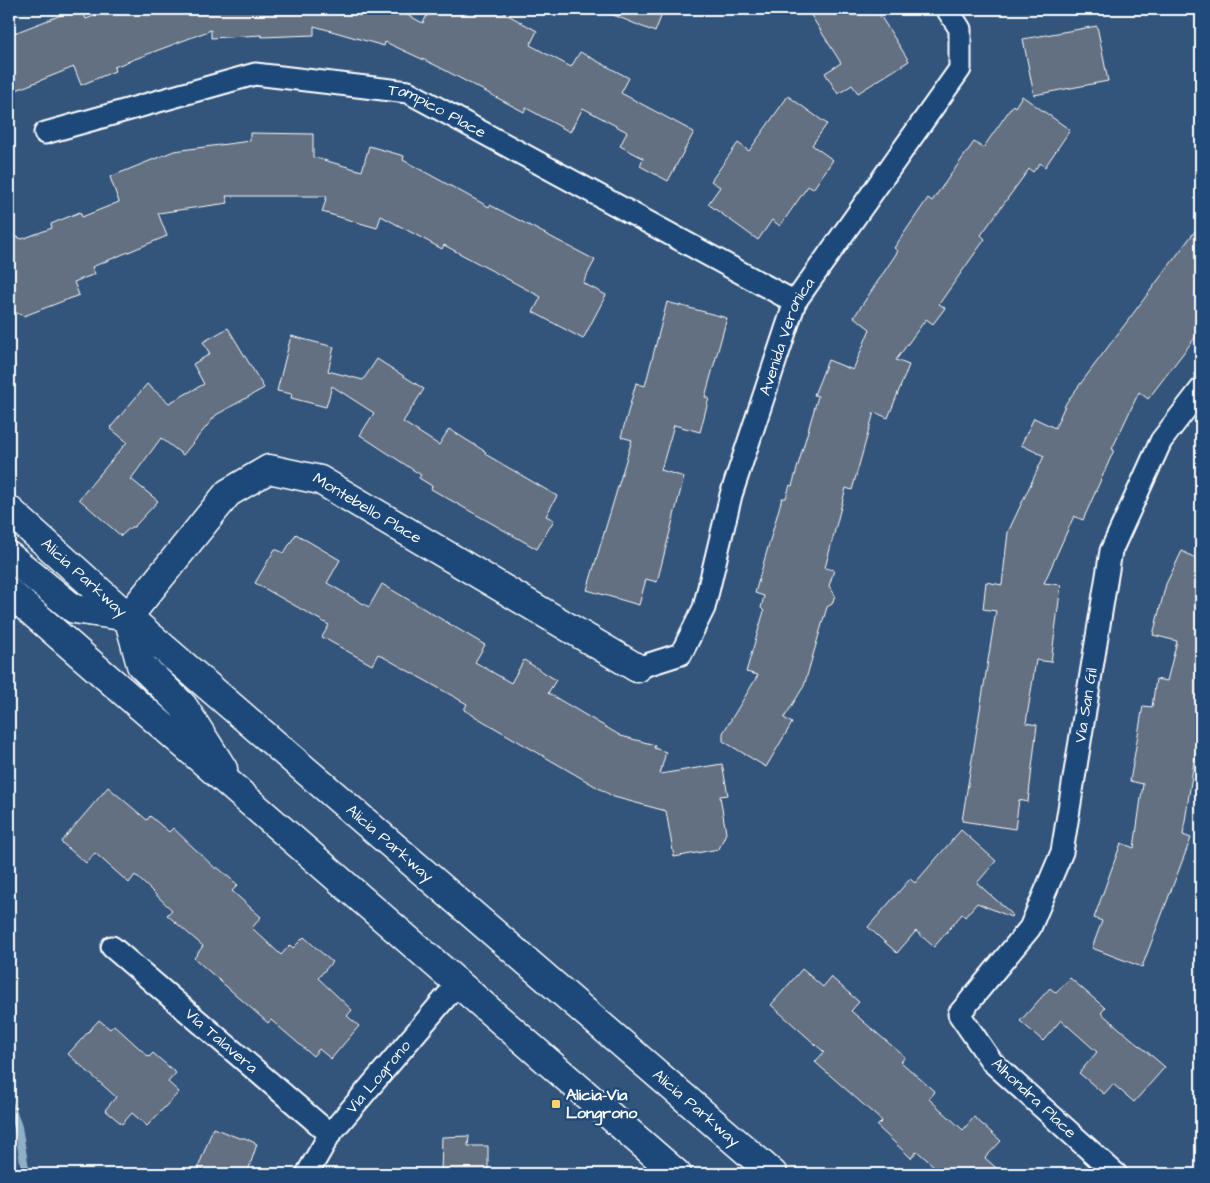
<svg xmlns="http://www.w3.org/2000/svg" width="1210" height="1183" viewBox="0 0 1210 1183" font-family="'Architects Daughter',sans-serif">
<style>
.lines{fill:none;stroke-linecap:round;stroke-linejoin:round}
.stream{stroke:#90b0c7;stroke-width:8}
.building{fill:#637082;stroke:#fff}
.street-casing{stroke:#fff;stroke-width:25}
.secondary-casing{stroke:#fff;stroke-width:31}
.primary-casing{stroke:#fff;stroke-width:31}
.street{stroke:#1f4a7a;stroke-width:21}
.secondary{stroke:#1f4a7a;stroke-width:28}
.primary{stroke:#1f4a7a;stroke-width:28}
.poi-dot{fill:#ffd166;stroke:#1f4a7a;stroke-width:2}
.labels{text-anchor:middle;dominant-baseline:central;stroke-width:5;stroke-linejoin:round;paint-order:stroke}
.street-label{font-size:16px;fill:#fff;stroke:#1f4a7a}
.poi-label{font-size:16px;font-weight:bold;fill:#fff;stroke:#1f4a7a;text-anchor:start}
</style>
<rect width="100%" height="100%" fill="#33557c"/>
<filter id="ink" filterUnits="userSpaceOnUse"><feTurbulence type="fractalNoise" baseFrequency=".02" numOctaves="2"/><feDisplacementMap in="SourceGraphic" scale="10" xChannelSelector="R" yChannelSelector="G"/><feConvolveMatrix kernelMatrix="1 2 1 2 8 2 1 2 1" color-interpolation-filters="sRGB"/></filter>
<g filter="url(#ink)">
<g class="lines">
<path class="stream" d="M 9,1103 L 18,1127 L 26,1174"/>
</g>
<path class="building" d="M 77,9 L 82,9 L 86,19 L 112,9 L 395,9 L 423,23 L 430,9 L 497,9 L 537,31 L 530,45 L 571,67 L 580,52 L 629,78 L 621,93 L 694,132 L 668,181 L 640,166 L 643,158 L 620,146 L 627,132 L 583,108 L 570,132 L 526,108 L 524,112 L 435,65 L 385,42 L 384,46 L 314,26 L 314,35 L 262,37 L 261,35 L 211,38 L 211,30 L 114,67 L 115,71 L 81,85 L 74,67 L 9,93 L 9,35 Z
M 599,9 L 664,9 L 655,32 Z
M 807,9 L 876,9 L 909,61 L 858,93 L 852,85 L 838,94 L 825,73 L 841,63 Z
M 1097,26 L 1108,81 L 1034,95 L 1023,39 Z
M 788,96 L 827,124 L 812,145 L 833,160 L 813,189 L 808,186 L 780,226 L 772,220 L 758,240 L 708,204 L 720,187 L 711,181 L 738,143 L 749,151 Z
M 1022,96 L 1070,130 L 1045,167 L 1040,163 L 1033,172 L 1029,169 L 981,235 L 985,239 L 939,304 L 945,308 L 933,324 L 926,319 L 896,360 L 909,365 L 888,418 L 874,412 L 852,490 L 846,488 L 825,568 L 834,570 L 829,586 L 835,595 L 832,604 L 827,607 L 804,686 L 784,718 L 792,723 L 766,767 L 723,741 L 723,733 L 758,675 L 746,672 L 764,611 L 761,608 L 764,596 L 755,593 L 782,498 L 786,498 L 790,485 L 792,486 L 818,396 L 814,395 L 828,360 L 853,370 L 870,329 L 854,317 L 898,251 L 894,248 L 928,198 L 932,201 L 974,142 L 983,148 L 1013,105 L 1015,107 Z
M 250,133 L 313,134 L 313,157 L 362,171 L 369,146 L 404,156 L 403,160 L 489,207 L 490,205 L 595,260 L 583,283 L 606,295 L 583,339 L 533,312 L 541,297 L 444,245 L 442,249 L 381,216 L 377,228 L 322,212 L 327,196 L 226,196 L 228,203 L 158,213 L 167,236 L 92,267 L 95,274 L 74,282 L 79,295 L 24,316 L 9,310 L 9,234 L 22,239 L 52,228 L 51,224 L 80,212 L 82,217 L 119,202 L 110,177 L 174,151 L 250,141 Z
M 1201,223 L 1201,330 L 1148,399 L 1139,392 L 1112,449 L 1114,450 L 1083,520 L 1074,516 L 1044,583 L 1061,585 L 1051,662 L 1036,660 L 1026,723 L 1037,725 L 1028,802 L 1019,800 L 1015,829 L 962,821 L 996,611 L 983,609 L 986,582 L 1002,585 L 1008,532 L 1044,456 L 1021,445 L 1034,418 L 1055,428 L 1066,403 Z
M 667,302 L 727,318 L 705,397 L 709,398 L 700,432 L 674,425 L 661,470 L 684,477 L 657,582 L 646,579 L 639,605 L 587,590 L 632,440 L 621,437 L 636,383 L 645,386 Z
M 228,328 L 264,388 L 216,415 L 183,455 L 161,438 L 131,479 L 158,501 L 134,527 L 131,527 L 121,536 L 79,499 L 127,442 L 110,428 L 147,384 L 169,403 L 204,384 L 193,364 L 210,354 L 203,342 Z
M 291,336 L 334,347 L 328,371 L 363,380 L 377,359 L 424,389 L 403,422 L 439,445 L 449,429 L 486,452 L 485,454 L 557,496 L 546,516 L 554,520 L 537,549 L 431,489 L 432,486 L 419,478 L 421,475 L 360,435 L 374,413 L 332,386 L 326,407 L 291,398 L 292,394 L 277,391 Z
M 296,534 L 340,560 L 327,583 L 369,607 L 382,584 L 485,645 L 475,662 L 511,683 L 524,660 L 556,680 L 548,693 L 621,736 L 655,745 L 654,748 L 666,752 L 660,774 L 722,764 L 728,795 L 720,796 L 726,833 L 719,849 L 674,857 L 666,811 L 614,797 L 464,710 L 467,704 L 378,654 L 372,665 L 322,637 L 329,625 L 255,583 L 275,549 L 284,553 Z
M 1182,551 L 1201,561 L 1201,748 L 1196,748 L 1183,835 L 1191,838 L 1142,967 L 1092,948 L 1102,921 L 1094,918 L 1121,843 L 1134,848 L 1143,784 L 1130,781 L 1143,706 L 1152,707 L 1156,679 L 1167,681 L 1177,641 L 1153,635 L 1166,584 Z
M 108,787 L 147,820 L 150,816 L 169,832 L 173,828 L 216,869 L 217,867 L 238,885 L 232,891 L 261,917 L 252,928 L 281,955 L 290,945 L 293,948 L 304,937 L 332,962 L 318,978 L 352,1010 L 347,1016 L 359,1026 L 331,1059 L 319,1049 L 313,1056 L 271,1020 L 268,1023 L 194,958 L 203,946 L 167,915 L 172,910 L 135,875 L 129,883 L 95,853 L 86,863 L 61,842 Z
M 961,830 L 996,861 L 977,883 L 1012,914 L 1011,917 L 977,903 L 965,917 L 962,914 L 934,947 L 916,931 L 897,953 L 868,927 L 910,879 L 915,883 Z
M 802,969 L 823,987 L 831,977 L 859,1002 L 851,1011 L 905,1057 L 901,1062 L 935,1092 L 929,1099 L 963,1130 L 974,1117 L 1001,1141 L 985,1158 L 1003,1174 L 943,1174 L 917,1151 L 911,1158 L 877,1126 L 882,1121 L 815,1062 L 824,1052 L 771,1005 Z
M 1070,978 L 1105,1008 L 1101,1013 L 1165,1067 L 1134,1102 L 1113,1084 L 1104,1094 L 1079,1073 L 1097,1052 L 1061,1020 L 1043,1041 L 1020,1021 L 1050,988 L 1056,993 Z
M 99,1020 L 110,1029 L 114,1025 L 149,1057 L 153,1053 L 176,1073 L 168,1082 L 179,1092 L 147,1126 L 132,1113 L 122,1124 L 105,1110 L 116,1097 L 68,1054 Z
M 213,1128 L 239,1138 L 245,1138 L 257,1144 L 247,1174 L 215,1174 L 198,1168 Z
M 469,1136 L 468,1146 L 488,1146 L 488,1174 L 441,1174 L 442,1137 Z"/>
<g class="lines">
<g class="street-casing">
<g id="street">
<path id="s1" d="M 45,133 L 255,74 L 408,92 L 795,302"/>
<path id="s2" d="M 637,668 L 681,654 L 704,608 L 731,495 L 795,302 L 960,69 L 960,29 L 947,9"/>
<path id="s3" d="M 112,947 L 330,1134"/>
<path id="s4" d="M 307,1174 L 330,1134 L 458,983"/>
<path id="s5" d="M 1116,1174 L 992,1062 L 959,1014 L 1030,928 L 1062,852 L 1111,551 L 1161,441 L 1201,389"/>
</g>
</g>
<g class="secondary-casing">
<g id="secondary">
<path id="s6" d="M 128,617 L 228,493 L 269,469 L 320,480 L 637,668"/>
</g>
</g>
<g class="primary-casing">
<g id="primary">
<path id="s7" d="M 9,510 L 128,617 L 773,1174"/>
<path d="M 9,556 L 74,609 L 128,617 L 141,665 L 183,706 L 223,769"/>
<path d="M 9,592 L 677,1174"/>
</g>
</g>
<use href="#street" class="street"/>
<use href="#secondary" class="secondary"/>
<use href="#primary" class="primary"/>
</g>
</g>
<rect class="poi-dot" x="551" y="1099" width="10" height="10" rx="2.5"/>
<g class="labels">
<g class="street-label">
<text stroke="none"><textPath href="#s1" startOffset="406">Tampico Place</textPath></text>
<text stroke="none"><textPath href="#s2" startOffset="382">Avenida Veronica</textPath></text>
<text stroke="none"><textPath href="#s6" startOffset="314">Montebello Place</textPath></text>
<text stroke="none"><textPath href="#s7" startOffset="101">Alicia Parkway</textPath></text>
<text stroke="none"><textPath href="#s5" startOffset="568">Via San Gil</textPath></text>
<text stroke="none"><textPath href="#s7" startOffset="506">Alicia Parkway</textPath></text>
<text stroke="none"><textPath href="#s3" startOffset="144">Via Talavera</textPath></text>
<text stroke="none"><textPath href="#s4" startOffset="121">Via Logrono</textPath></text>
<text transform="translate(1034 1098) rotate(43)">Alhondra Place</text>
<text stroke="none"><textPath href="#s7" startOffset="911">Alicia Parkway</textPath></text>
</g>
<g class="poi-label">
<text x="566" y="1095">Alicia-Via<tspan x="566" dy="18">Longrono</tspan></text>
</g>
</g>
<rect width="1210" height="1183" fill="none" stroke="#1f4a7a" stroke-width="30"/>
<rect x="15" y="15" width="1180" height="1153" fill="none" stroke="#fff" stroke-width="2" filter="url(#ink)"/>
</svg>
